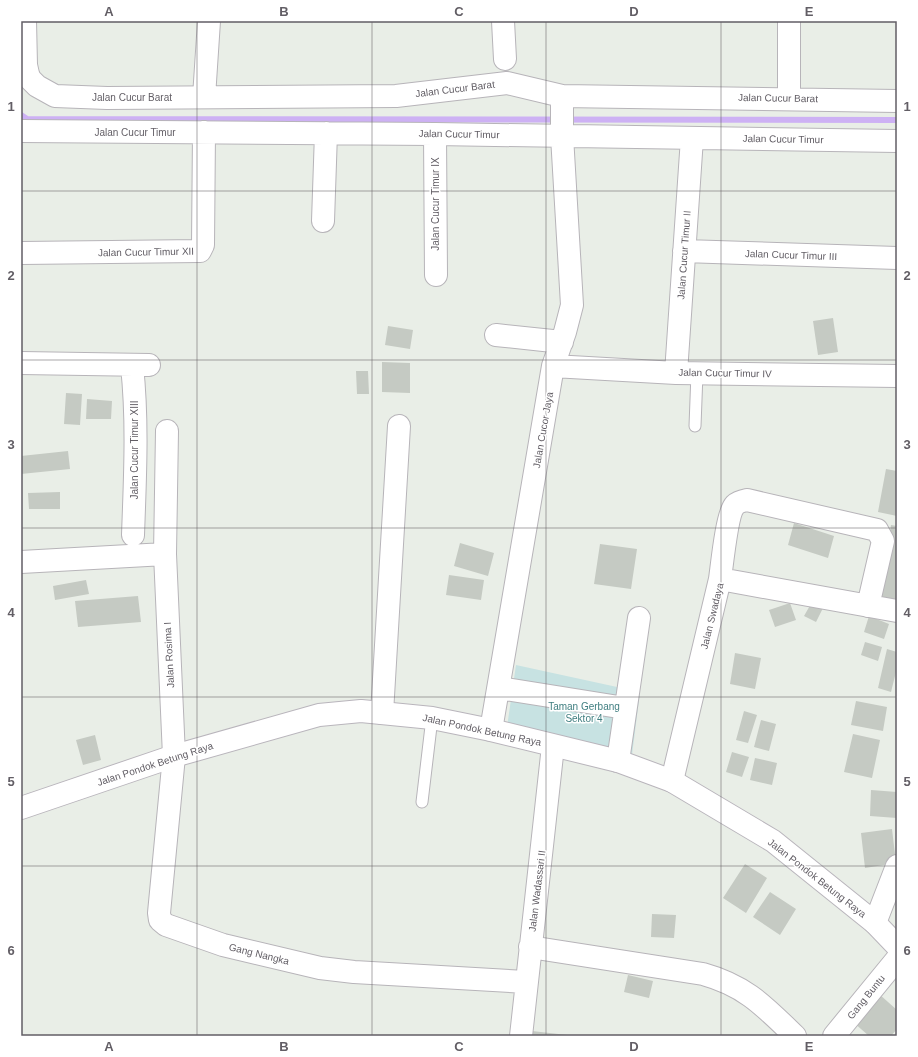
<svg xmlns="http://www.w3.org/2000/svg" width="918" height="1057" viewBox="0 0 918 1057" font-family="Helvetica,sans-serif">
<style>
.green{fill:#c7e2e2}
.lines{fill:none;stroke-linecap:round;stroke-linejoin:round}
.stream{stroke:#cdb1f4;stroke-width:6}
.building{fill:#c5cac3}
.service-casing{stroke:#b7b4b9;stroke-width:13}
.minor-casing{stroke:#b7b4b9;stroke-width:24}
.secondary-casing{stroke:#b9b5bc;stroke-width:24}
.service{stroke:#fff;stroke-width:11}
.minor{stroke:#fff;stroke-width:22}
.secondary{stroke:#fff;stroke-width:22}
.grid{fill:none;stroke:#625e65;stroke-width:1;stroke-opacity:0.55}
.labels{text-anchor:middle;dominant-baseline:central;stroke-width:3;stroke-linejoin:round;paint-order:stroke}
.street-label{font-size:10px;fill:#625e65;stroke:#fff}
.park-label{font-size:10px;fill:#417f81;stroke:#fff}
.neatline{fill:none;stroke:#625e65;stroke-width:1.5}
.grid-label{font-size:13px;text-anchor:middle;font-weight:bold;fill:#625e65}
</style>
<rect width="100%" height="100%" fill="#e9eee7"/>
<path class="green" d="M 516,665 L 640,692 L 632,755 L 507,727 Z"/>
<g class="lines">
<path class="stream" d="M 21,115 L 27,119 L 897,120"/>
</g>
<path class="building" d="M 833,318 L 838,352 L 818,355 L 813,321 Z
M 388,326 L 413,330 L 410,349 L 385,345 Z
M 382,362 L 410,363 L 410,393 L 382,392 Z
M 356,371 L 368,371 L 369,394 L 357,394 Z
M 66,393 L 82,394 L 80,425 L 64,424 Z
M 87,399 L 112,401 L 111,419 L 86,419 Z
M 68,451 L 70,469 L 21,474 L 21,456 Z
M 886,469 L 897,471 L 897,516 L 878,512 Z
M 60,492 L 60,509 L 29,509 L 28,493 Z
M 794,523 L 834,536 L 828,558 L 788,545 Z
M 891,525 L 897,526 L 897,602 L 880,600 Z
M 460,543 L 494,553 L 488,576 L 454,566 Z
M 600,544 L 637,549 L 631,589 L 594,584 Z
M 449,575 L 484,580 L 481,600 L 446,595 Z
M 86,580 L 89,594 L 55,600 L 53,586 Z
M 138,596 L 141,622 L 78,627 L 75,601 Z
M 812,602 L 823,608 L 816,622 L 804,616 Z
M 790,603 L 796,620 L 775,627 L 769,610 Z
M 869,616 L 889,624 L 884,639 L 864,632 Z
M 865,642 L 882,647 L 878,661 L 861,655 Z
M 887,649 L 897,652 L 897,668 L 891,692 L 878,688 Z
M 735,653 L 761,658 L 755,689 L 730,684 Z
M 856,701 L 887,707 L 883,731 L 851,725 Z
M 744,711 L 757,715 L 748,743 L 736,740 Z
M 761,720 L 776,724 L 769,751 L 754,747 Z
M 853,734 L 880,740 L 872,778 L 844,772 Z
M 95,735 L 101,760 L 83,765 L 76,740 Z
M 732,752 L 749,757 L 742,777 L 726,772 Z
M 755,758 L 777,763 L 772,785 L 750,780 Z
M 871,790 L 897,792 L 897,818 L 870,816 Z
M 892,829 L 896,863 L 865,868 L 861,833 Z
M 745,864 L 767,878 L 746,913 L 723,898 Z
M 770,892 L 796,909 L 780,935 L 753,917 Z
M 652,914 L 676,915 L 674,938 L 651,937 Z
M 628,975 L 653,981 L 649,998 L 624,992 Z
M 879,994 L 897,1010 L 897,1029 L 891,1036 L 869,1036 L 853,1022 Z
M 532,1031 L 567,1035 L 567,1036 L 531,1036 Z"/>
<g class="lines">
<g class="service-casing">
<path id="service" d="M 695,426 L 697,373
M 422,802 L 432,718"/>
</g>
<g class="minor-casing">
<path id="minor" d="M 25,21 L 26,65 L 28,74 L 30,79 L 37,86 L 55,96 L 107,98 L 396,96 L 507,83 L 562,96 L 897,101
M 503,21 L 505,59
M 204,97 L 209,21
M 789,98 L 789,21
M 21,131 L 435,134 L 897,141
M 435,134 L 436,275
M 323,221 L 326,133
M 684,251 L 897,258
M 21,253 L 200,251 L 203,245 L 204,132
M 496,335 L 562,342
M 21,363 L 149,365
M 132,366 C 138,422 135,478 133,535
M 553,366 L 676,373 L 897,376
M 676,373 L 692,138
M 167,431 L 165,554 L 174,756 L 159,913 L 160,920 L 166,925 L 223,945 L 320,968 L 354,972 L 526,982
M 21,562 L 165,554
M 720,579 C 722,565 727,513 735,505 C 738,502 742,501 747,500 L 877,530 L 883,541 L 868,606
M 499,688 L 625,708
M 382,713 L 399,426
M 491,730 L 553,366 L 565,332 L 572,305 L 562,136 L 562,96
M 618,761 L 639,618
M 672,781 L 720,579 L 897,611
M 875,923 L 897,866
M 530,947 L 703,974 C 746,986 764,1006 795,1036
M 521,1036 L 553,746
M 834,1036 L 897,959"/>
</g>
<g class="secondary-casing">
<path id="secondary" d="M 21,808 L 174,756 L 319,715 L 361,711 L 432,718 L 491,730 L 618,761 L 672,781 L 773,841 L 875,923 L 897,946"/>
</g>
<use href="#service" class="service"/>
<use href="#minor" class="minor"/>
<use href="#secondary" class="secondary"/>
</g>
<path class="grid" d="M 197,21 L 197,1036M 372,21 L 372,1036M 546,21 L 546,1036M 721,21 L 721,1036M 21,191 L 897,191M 21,360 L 897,360M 21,528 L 897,528M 21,697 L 897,697M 21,866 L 897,866"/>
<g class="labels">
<g class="street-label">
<text transform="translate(455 89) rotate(-7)">Jalan Cucur Barat</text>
<text x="132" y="97">Jalan Cucur Barat</text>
<text transform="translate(778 98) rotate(1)">Jalan Cucur Barat</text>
<text x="135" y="132">Jalan Cucur Timur</text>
<text transform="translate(459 134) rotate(1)">Jalan Cucur Timur</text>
<text transform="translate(783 139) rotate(1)">Jalan Cucur Timur</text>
<text transform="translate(435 204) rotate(-90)">Jalan Cucur Timur IX</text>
<text transform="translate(146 252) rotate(-1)">Jalan Cucur Timur XII</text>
<text transform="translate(684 255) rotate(-86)">Jalan Cucur Timur II</text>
<text transform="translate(791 255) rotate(2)">Jalan Cucur Timur III</text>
<text transform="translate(725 373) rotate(1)">Jalan Cucur Timur IV</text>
<text transform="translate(543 430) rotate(-80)">Jalan Cucor Jaya</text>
<text transform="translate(134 450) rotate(-90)">Jalan Cucur Timur XIII</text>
<text transform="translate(712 616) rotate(-76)">Jalan Swadaya</text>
<text transform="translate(169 655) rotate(-93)">Jalan Rosima I</text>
<text transform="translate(482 730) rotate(12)">Jalan Pondok Betung Raya</text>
<text transform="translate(155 764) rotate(-18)">Jalan Pondok Betung Raya</text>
<text transform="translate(817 878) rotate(38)">Jalan Pondok Betung Raya</text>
<text transform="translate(537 891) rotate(-83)">Jalan Wadassari II</text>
<text transform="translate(259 954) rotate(14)">Gang Nangka</text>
<text transform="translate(866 997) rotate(-51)">Gang Buntu</text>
</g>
<g class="park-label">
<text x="584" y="706">Taman Gerbang<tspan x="584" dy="12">Sektor 4</tspan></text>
</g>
</g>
<rect width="918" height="1057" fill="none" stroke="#ffffff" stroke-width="44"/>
<rect x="22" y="22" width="874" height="1013" class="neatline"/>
<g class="grid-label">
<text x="109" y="16">A</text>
<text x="284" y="16">B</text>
<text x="459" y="16">C</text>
<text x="634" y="16">D</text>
<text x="809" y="16">E</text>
<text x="11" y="111">1</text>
<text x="907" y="111">1</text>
<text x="11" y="280">2</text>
<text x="907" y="280">2</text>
<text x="11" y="449">3</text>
<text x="907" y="449">3</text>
<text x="11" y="617">4</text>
<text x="907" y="617">4</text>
<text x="11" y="786">5</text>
<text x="907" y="786">5</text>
<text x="11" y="955">6</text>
<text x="907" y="955">6</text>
<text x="109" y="1051">A</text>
<text x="284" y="1051">B</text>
<text x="459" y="1051">C</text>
<text x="634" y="1051">D</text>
<text x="809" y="1051">E</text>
</g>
</svg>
